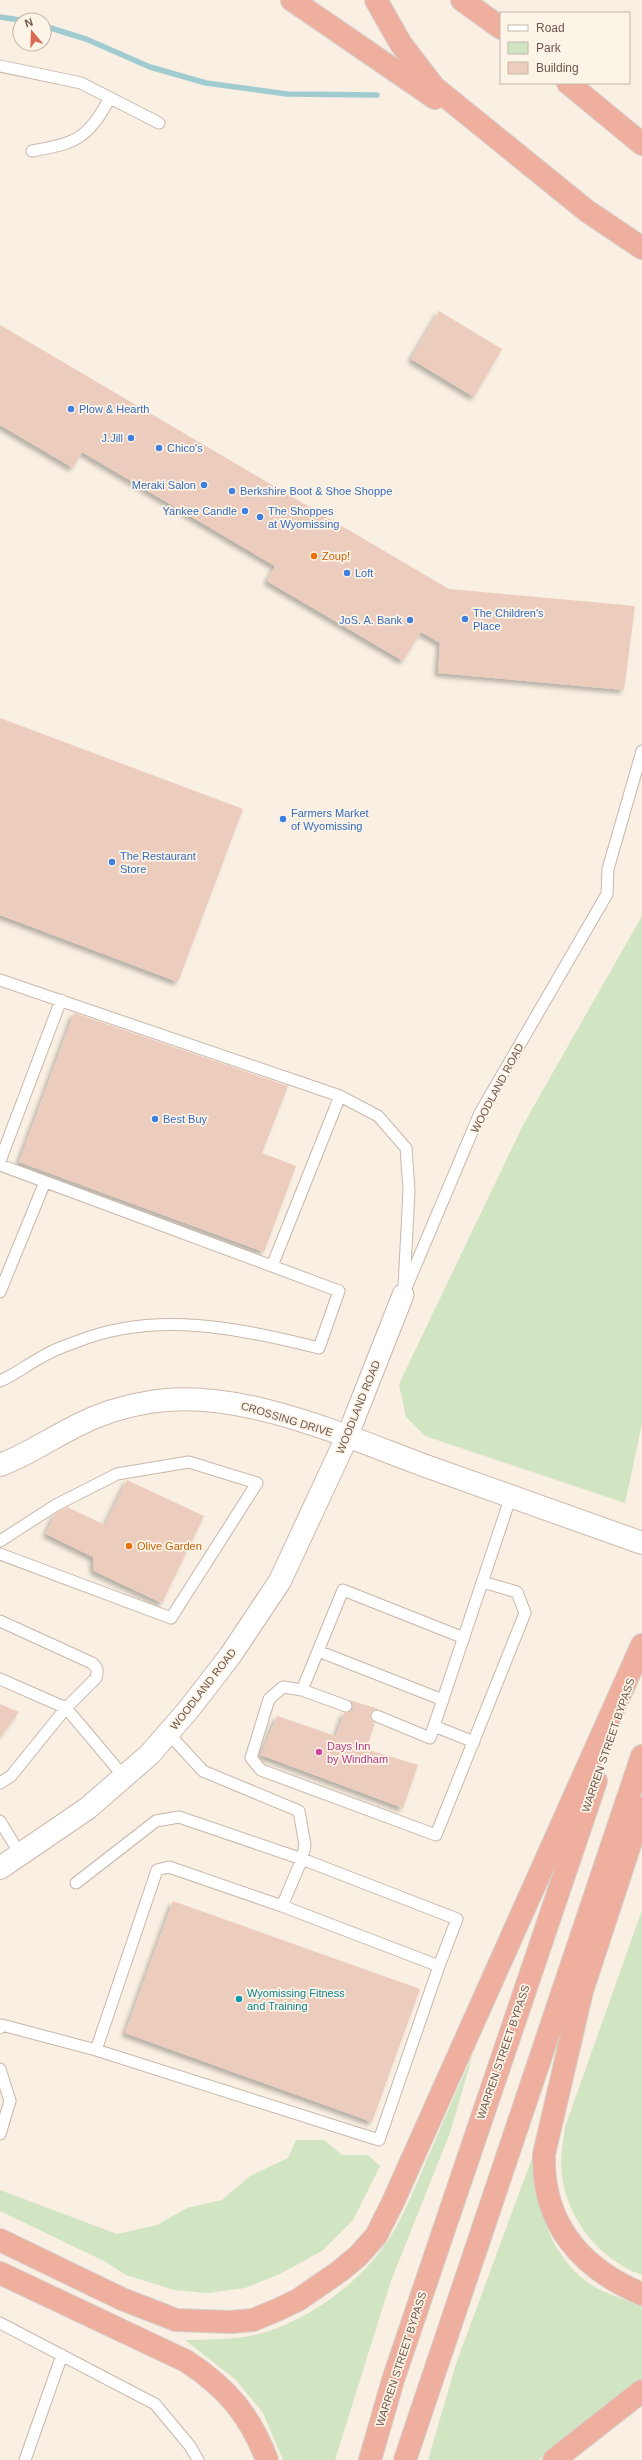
<svg xmlns="http://www.w3.org/2000/svg" width="642" height="2460" viewBox="0 0 642 2460" font-family="Helvetica,sans-serif">
<style>
.green{fill:#d2e5c3}
.lines{fill:none;stroke-linecap:round;stroke-linejoin:round}
.stream{stroke:#a0ccd1;stroke-width:5.5}
.building{fill:#eccdbd;filter:url(#shadow)}
.lane-casing{stroke:#c9b7aa;stroke-width:13}
.street-casing{stroke:#c9b7aa;stroke-width:23}
.secondary-casing{stroke:#ceb8ab;stroke-width:24}
.highway-casing{stroke:#d6d0cd;stroke-width:24}
.lane{stroke:#fff;stroke-width:11}
.street{stroke:#fff;stroke-width:21}
.secondary{stroke:#fff;stroke-width:22}
.highway{stroke:#eeaf9f;stroke-width:22}
.shop-dot{fill:#3f7fe0;stroke:#fdf4e8;stroke-width:1.5}
.food-dot{fill:#e8710a;stroke:#fdf4e8;stroke-width:1.5}
.hotel-dot{fill:#d1479c;stroke:#fdf4e8;stroke-width:1.5}
.culture-dot{fill:#0f9aa8;stroke:#fdf4e8;stroke-width:1.5}
.labels{text-anchor:middle;dominant-baseline:central;stroke-width:3.5;stroke-linejoin:round;paint-order:stroke}
.shop-label{font-size:11px;fill:#366cbe;stroke:#fdf4e8;text-anchor:start}
.food-label{font-size:11px;fill:#c56008;stroke:#fdf4e8;text-anchor:start}
.street-label{font-size:11px;fill:#6e564b;stroke:#fdf4e8}
.hotel-label{font-size:11px;fill:#b23c85;stroke:#fdf4e8;text-anchor:start}
.culture-label{font-size:11px;fill:#0d838f;stroke:#fdf4e8;text-anchor:start}
</style>
<defs>
<filter id="shadow"><feDropShadow dx="-3.5" dy="3.5" stdDeviation="2" flood-color="#0004"/></filter>
</defs>
<rect width="100%" height="100%" fill="#f9efe2"/>
<path class="green" d="M 642,916 L 642,1424 L 625,1503 L 425,1436 L 406,1417 L 399,1384 L 523,1125 Z
M 642,1910 L 642,2275 C 597,2259 562,2213 561,2164 C 561,2152 564,2139 565,2127 Z
M 473,2054 L 450,2133 L 391,2281 L 335,2460 L 283,2460 L 263,2413 L 236,2380 L 185,2340 C 211,2339 240,2340 266,2332 C 315,2316 363,2280 391,2236 C 405,2213 415,2187 426,2162 C 441,2126 457,2090 473,2054 Z
M 296,2140 L 324,2140 L 342,2155 L 368,2155 L 380,2166 L 353,2220 L 322,2251 L 280,2274 L 245,2288 L 207,2293 L 174,2290 L 126,2275 L 106,2262 L 0,2211 L 0,2190 L 117,2234 L 157,2225 L 187,2208 L 222,2200 L 250,2176 L 288,2158 Z
M 532,2158 C 537,2204 547,2251 586,2281 C 602,2293 624,2299 642,2306 L 642,2380 L 539,2460 L 428,2460 L 456,2364 Z"/>
<g class="lines">
<path class="stream" d="M 0,17 L 20,20
M 44,26 L 86,39 L 150,67 L 206,83 L 287,94 L 377,95"/>
</g>
<path class="building" d="M 439,311 L 502,349 L 474,397 L 411,359 Z
M 0,325 L 449,589 L 635,606 L 624,690 L 438,673 L 440,643 L 421,632 L 403,661 L 267,581 L 275,566 L 82,452 L 73,468 L 0,425 Z
M 0,718 L 243,809 L 178,982 L 0,915 Z
M 74,1013 L 288,1086 L 262,1153 L 296,1166 L 264,1252 L 19,1162 Z
M 127,1480 L 204,1516 L 162,1603 L 94,1571 L 93,1557 L 46,1534 L 55,1514 L 67,1507 L 105,1525 Z
M 349,1700 L 379,1709 L 373,1710 L 370,1714 L 371,1720 L 375,1723 L 366,1749 L 418,1765 L 403,1808 L 261,1755 L 277,1716 L 336,1736 L 344,1713 L 350,1712 L 353,1708 Z
M 0,1704 L 19,1712 L 0,1738 Z
M 173,1901 L 420,1989 L 372,2122 L 125,2033 Z"/>
<g class="lines">
<g class="lane-casing">
<path id="lane" d="M 0,66 L 81,83 L 159,123
M 32,151 C 77,143 87,139 110,98
M 0,980 L 340,1096 L 272,1266
M 340,1096 L 378,1116 L 406,1148 L 409,1190 L 404,1287
M 0,1161 L 61,1000
M 0,1165 L 339,1291 L 319,1348 C 239,1328 155,1310 76,1342 C 64,1346 51,1351 40,1358 C 27,1365 14,1375 0,1381
M 0,1292 L 45,1182
M 403,1295 L 480,1113 L 607,894 L 608,869 L 642,751
M 0,1541 L 56,1505 L 117,1474 L 189,1462 L 257,1483 L 171,1618 L 0,1554
M 0,1621 L 92,1663 C 98,1668 98,1671 96,1678 L 66,1708 L 11,1776 L 0,1783
M 318,1651 L 443,1700
M 0,1679 L 66,1708 L 125,1778
M 302,1690 L 283,1687 L 269,1699 L 251,1758 L 261,1770 L 436,1835 L 525,1613 L 517,1592 L 483,1582
M 346,1706 L 302,1690 L 343,1590 L 464,1638
M 377,1716 L 430,1738 L 511,1496
M 434,1726 L 474,1742
M 168,1733 L 203,1771 L 299,1811 L 305,1845 L 302,1859 L 282,1906
M 0,1821 L 20,1854
M 76,1883 L 156,1821 L 179,1817 L 302,1859 L 457,1919 L 439,1966 L 282,1906 L 169,1867 L 157,1870 L 96,2050
M 0,2028 L 2,2025 L 96,2050 L 379,2140 L 439,1966
M 0,2069 L 10,2101 L 0,2134
M 0,2323 L 155,2404 L 190,2446 L 198,2460
M 25,2460 L 62,2355"/>
</g>
<g class="street-casing">
<path id="street" d="M 347,1437 L 403,1295"/>
</g>
<g class="secondary-casing">
<path id="secondary" d="M 0,1465 C 27,1455 50,1439 76,1426 C 99,1414 124,1406 150,1402 C 237,1387 342,1435 423,1465 C 496,1491 569,1517 642,1543
M 0,1868 L 88,1808 L 150,1754 L 189,1709 L 230,1656 L 280,1581 L 347,1437"/>
</g>
<g class="highway-casing">
<path id="highway" d="M 292,0 L 435,98
M 376,0 L 401,44 L 434,87 L 587,211 L 642,248
M 462,0 L 501,28
M 568,83 L 642,144
M 642,1808 L 582,1991 L 544,2154 C 542,2223 580,2268 642,2294
M 0,2240 L 122,2299 L 176,2320 L 231,2322 L 253,2320 L 277,2310 L 298,2300 L 340,2271 L 358,2256 L 376,2236 L 393,2202 L 642,1645
M 0,2273 L 186,2361 C 226,2387 250,2415 267,2460
M 370,2460 L 393,2380 L 596,1781
M 405,2460 L 642,1756
M 554,2460 L 642,2391"/>
</g>
<use href="#lane" class="lane"/>
<use href="#street" class="street"/>
<use href="#secondary" class="secondary"/>
<use href="#highway" class="highway"/>
</g>
<g class="shop-dot">
<circle cx="71" cy="409" r="4"/>
<circle cx="131" cy="438" r="4"/>
<circle cx="159" cy="448" r="4"/>
<circle cx="204" cy="485" r="4"/>
<circle cx="232" cy="491" r="4"/>
<circle cx="245" cy="511" r="4"/>
<circle cx="260" cy="517" r="4"/>
<circle cx="347" cy="573" r="4"/>
<circle cx="465" cy="619" r="4"/>
<circle cx="410" cy="620" r="4"/>
<circle cx="283" cy="819" r="4"/>
<circle cx="112" cy="862" r="4"/>
<circle cx="155" cy="1119" r="4"/>
</g>
<g class="food-dot">
<circle cx="314" cy="556" r="4"/>
<circle cx="129" cy="1546" r="4"/>
</g>
<circle class="hotel-dot" cx="319" cy="1752" r="4"/>
<circle class="culture-dot" cx="239" cy="1999" r="4"/>
<g class="labels">
<g class="shop-label">
<text x="79" y="409">Plow &amp; Hearth</text>
<text x="123" y="438" text-anchor="end">J.Jill</text>
<text x="167" y="448">Chico's</text>
<text x="196" y="485" text-anchor="end">Meraki Salon</text>
<text x="240" y="491">Berkshire Boot &amp; Shoe Shoppe</text>
<text x="237" y="511" text-anchor="end">Yankee Candle</text>
<text x="268" y="511">The Shoppes<tspan x="268" dy="13">at Wyomissing</tspan></text>
<text x="355" y="573">Loft</text>
<text x="473" y="613">The Children's<tspan x="473" dy="13">Place</tspan></text>
<text x="402" y="620" text-anchor="end">JoS. A. Bank</text>
<text x="291" y="813">Farmers Market<tspan x="291" dy="13">of Wyomissing</tspan></text>
<text x="120" y="856">The Restaurant<tspan x="120" dy="13">Store</tspan></text>
<text x="163" y="1119">Best Buy</text>
</g>
<g class="food-label">
<text x="322" y="556">Zoup!</text>
<text x="137" y="1546">Olive Garden</text>
</g>
<g class="street-label">
<text transform="translate(497 1088) rotate(-62)">WOODLAND ROAD</text>
<text transform="translate(358 1407) rotate(-68)">WOODLAND ROAD</text>
<text transform="translate(287 1419) rotate(17)">CROSSING DRIVE</text>
<text transform="translate(203 1689) rotate(-52)">WOODLAND ROAD</text>
<text transform="translate(608 1745) rotate(-71)">WARREN STREET BYPASS</text>
<text transform="translate(503 2052) rotate(-71)">WARREN STREET BYPASS</text>
<text transform="translate(401 2359) rotate(-72)">WARREN STREET BYPASS</text>
</g>
<g class="hotel-label">
<text x="327" y="1746">Days Inn<tspan x="327" dy="13">by Windham</tspan></text>
</g>
<g class="culture-label">
<text x="247" y="1993">Wyomissing Fitness<tspan x="247" dy="13">and Training</tspan></text>
</g>
</g>
<rect x="500" y="12" width="130" height="72" fill="#fdf4e8" stroke="#c4b5a9"/>
<rect x="508" y="25" width="20" height="6" fill="#ffffff" stroke="#c4b5a9"/>
<text x="536" y="32" font-size="12" fill="#6e564b">Road</text>
<rect x="508" y="42" width="20" height="12" fill="#d2e5c3" stroke="#c4b5a9"/>
<text x="536" y="52" font-size="12" fill="#6e564b">Park</text>
<rect x="508" y="62" width="20" height="12" fill="#eccdbd" stroke="#c4b5a9"/>
<text x="536" y="72" font-size="12" fill="#6e564b">Building</text>
<g transform="translate(32 32) rotate(341)"><circle r="19" fill="#fdf4e8" stroke="#c4b5a9"/>
<path d="M0-3L7 15L0 10L-7 15Z" fill="#d86a53"/>
<text y="-6" font-size="11" font-weight="bold" text-anchor="middle" fill="#6e564b">N</text>
</g>
</svg>
